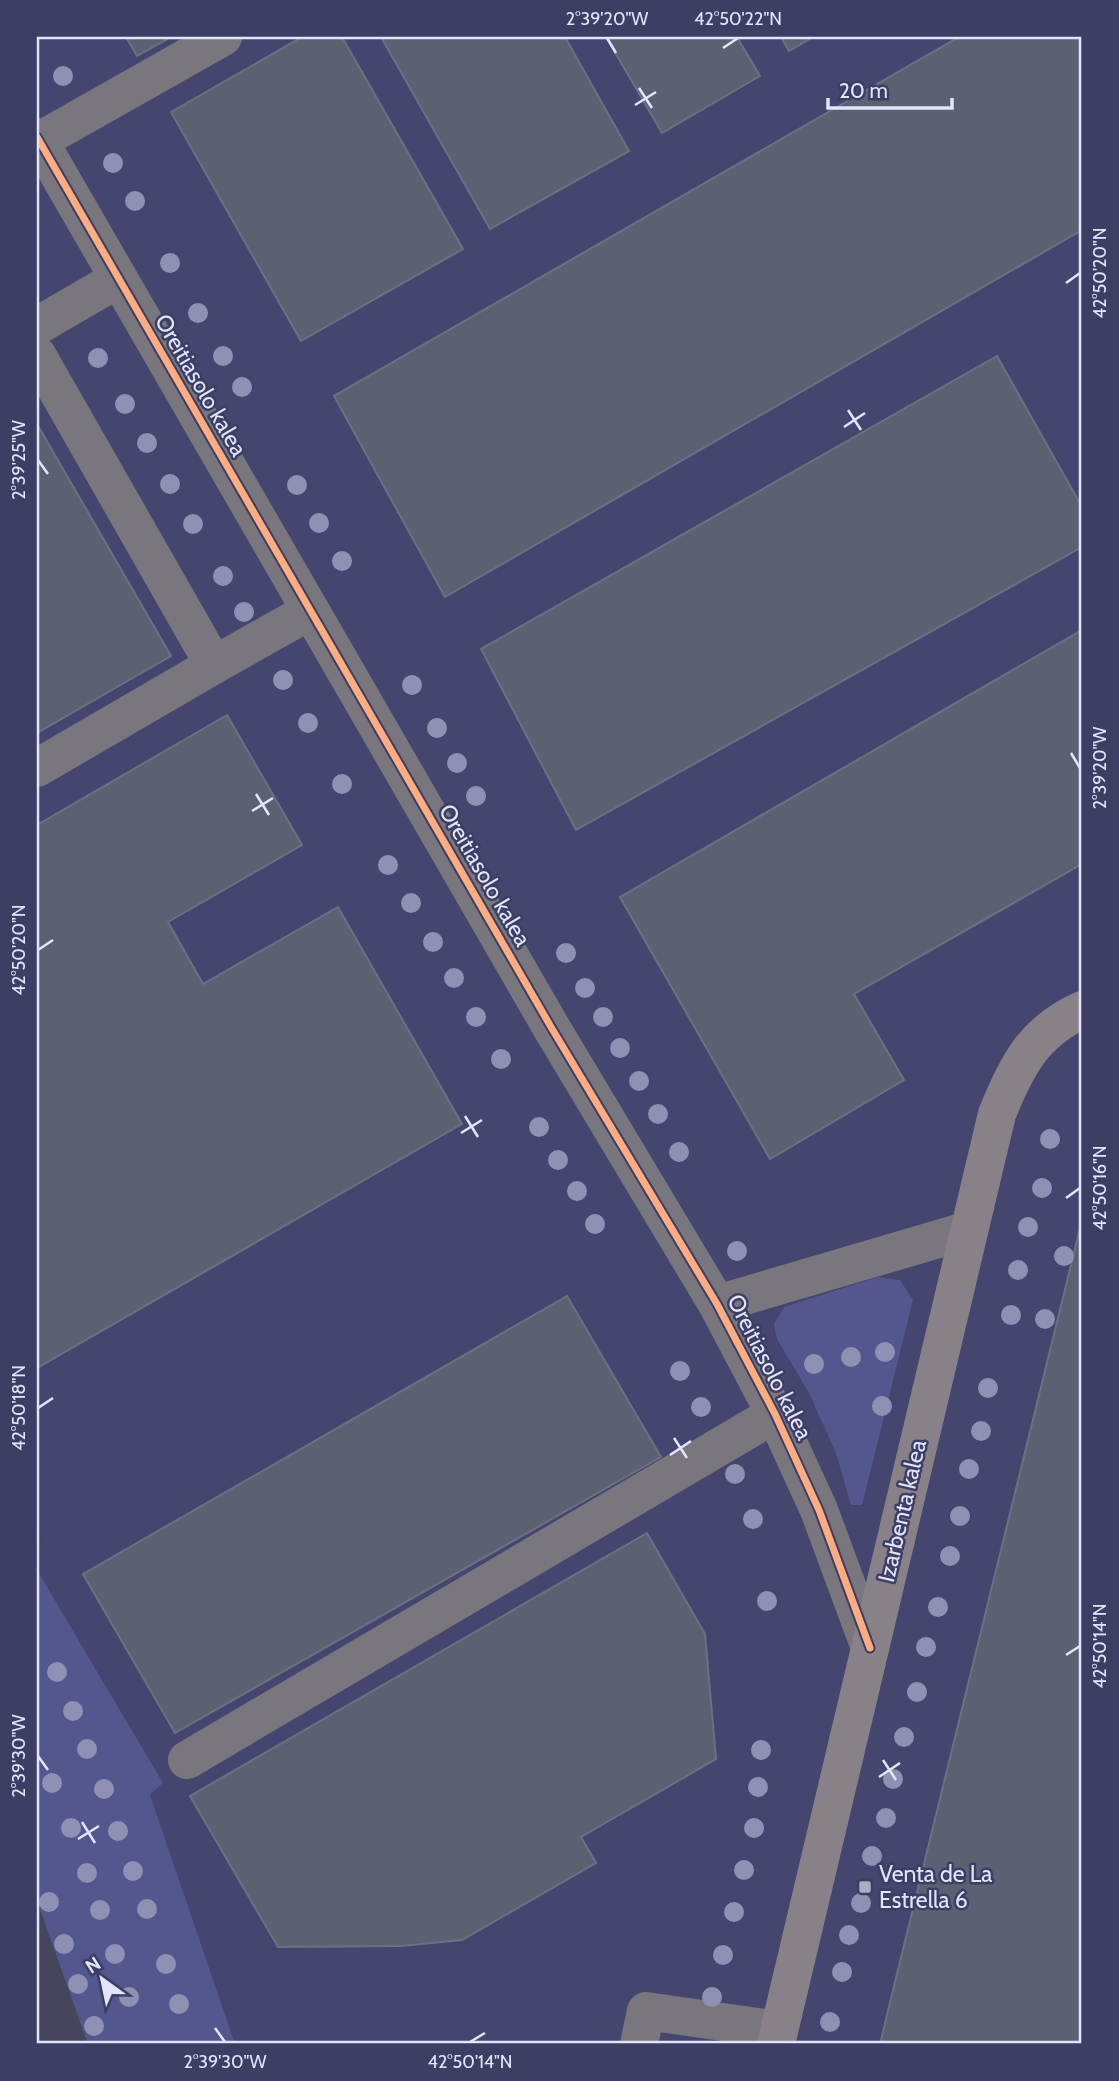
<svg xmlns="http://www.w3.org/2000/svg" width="1119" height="2081" viewBox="0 0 1119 2081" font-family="Cabin,sans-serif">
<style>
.built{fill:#444670}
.green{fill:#54568e}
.building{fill:#5c6172;stroke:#6c7082;stroke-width:2}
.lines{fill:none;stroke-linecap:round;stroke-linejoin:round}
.minor{stroke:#7a767d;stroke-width:38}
.major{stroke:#888188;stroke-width:38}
.cycleway-casing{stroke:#3c3e64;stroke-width:11}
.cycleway{stroke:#ffac80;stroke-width:7}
.tree{fill:#8f91b4}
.ticks{fill:none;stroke:#e2e5fd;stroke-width:2.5}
.poi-dot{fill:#abadc4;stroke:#3c3e64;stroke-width:2.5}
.labels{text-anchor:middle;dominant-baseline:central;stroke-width:5;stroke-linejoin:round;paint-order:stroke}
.street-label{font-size:23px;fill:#e2e5fd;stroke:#3c3e64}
.poi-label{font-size:23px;fill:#e2e5fd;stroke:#3c3e64;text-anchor:start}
.neatline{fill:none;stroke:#e2e5fd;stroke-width:2.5}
.ticks-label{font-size:18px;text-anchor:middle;fill:#e2e5fd}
</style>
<rect width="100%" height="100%" fill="#45465b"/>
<path class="built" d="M 37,37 L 1082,37 L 1082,2044 L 235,2044 L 150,1794 L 163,1783 L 37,1570 L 37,1544 L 44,1539 L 37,1527 Z"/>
<path class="green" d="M 878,1277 L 900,1280 L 913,1300 L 862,1505 L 851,1505 L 836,1453 L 809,1393 L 777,1339 L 774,1324 L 784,1307 Z
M 37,1570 L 163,1783 L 150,1795 L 235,2044 L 88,2044 L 37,1901 Z"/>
<path class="building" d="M 126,37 L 171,37 L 137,56 Z
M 302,37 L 342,37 L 463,249 L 301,341 L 171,112 Z
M 381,37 L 565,37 L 629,151 L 490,229 Z
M 606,37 L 737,37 L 760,76 L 662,133 Z
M 781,37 L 813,37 L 789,51 Z
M 959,37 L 1082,37 L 1082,230 L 445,597 L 334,396 Z
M 997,356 L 1082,507 L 1082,547 L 576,830 L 481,649 Z
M 37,424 L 171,656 L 37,733 Z
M 1082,630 L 1082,864 L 854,994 L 904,1080 L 770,1159 L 620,897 Z
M 227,715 L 302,845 L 168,922 L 203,984 L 338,907 L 462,1124 L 37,1368 L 37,825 Z
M 1082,1220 L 1082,2044 L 880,2044 L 896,1978 Z
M 567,1296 L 661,1457 L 175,1733 L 83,1574 Z
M 647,1533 L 705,1634 L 716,1759 L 581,1837 L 596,1863 L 462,1940 L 401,1946 L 278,1947 L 190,1796 Z"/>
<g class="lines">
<path class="minor" d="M 37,137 L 551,1027 L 717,1304 L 775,1414 L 819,1510 L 870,1648
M 39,141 L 223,37
M 37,326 L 118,279
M 37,355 L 214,665 L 310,611
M 37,768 L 214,665
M 717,1304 L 969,1230
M 187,1760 L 775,1414
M 639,2044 L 646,2011 L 779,2030"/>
<path class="major" d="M 776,2044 L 997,1114 C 1016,1067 1033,1032 1082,1010"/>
<g class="cycleway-casing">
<path id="cycleway" d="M 37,137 L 551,1027 L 717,1304 L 775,1414 L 819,1510 L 870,1648"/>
</g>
<use href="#cycleway" class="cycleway"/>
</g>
<g class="tree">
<circle cx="63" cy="76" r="10"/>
<circle cx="113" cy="163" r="10"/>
<circle cx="135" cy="201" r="10"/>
<circle cx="170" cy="263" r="10"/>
<circle cx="198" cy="313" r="10"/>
<circle cx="223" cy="356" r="10"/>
<circle cx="98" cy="358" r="10"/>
<circle cx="242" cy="387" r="10"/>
<circle cx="125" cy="404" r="10"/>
<circle cx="147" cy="443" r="10"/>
<circle cx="170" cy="484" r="10"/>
<circle cx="297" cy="485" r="10"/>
<circle cx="319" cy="523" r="10"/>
<circle cx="193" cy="524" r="10"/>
<circle cx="342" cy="561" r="10"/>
<circle cx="223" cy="576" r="10"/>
<circle cx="244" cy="612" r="10"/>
<circle cx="283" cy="680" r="10"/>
<circle cx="412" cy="685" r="10"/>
<circle cx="308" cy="723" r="10"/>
<circle cx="437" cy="728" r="10"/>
<circle cx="457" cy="763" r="10"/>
<circle cx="342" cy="784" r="10"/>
<circle cx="476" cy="796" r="10"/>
<circle cx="388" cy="865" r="10"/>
<circle cx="411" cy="903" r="10"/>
<circle cx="433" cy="942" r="10"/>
<circle cx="566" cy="953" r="10"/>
<circle cx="454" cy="978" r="10"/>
<circle cx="585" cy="988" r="10"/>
<circle cx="476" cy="1017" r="10"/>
<circle cx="603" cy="1017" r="10"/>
<circle cx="620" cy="1048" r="10"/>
<circle cx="501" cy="1059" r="10"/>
<circle cx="639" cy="1081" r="10"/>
<circle cx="658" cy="1114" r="10"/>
<circle cx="539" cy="1127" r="10"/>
<circle cx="1050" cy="1139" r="10"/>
<circle cx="679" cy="1152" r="10"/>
<circle cx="558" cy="1160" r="10"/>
<circle cx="1042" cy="1188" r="10"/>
<circle cx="577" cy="1191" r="10"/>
<circle cx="595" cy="1224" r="10"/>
<circle cx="1028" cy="1227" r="10"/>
<circle cx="737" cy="1251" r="10"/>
<circle cx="1064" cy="1256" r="10"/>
<circle cx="1018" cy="1270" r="10"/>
<circle cx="1011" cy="1315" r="10"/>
<circle cx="1045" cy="1319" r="10"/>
<circle cx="885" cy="1352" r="10"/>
<circle cx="851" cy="1357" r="10"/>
<circle cx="814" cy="1364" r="10"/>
<circle cx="680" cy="1371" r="10"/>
<circle cx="988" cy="1388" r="10"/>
<circle cx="882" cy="1406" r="10"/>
<circle cx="701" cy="1407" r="10"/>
<circle cx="981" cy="1431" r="10"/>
<circle cx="969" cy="1469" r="10"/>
<circle cx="735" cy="1474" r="10"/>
<circle cx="960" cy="1516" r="10"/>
<circle cx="753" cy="1519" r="10"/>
<circle cx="950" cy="1556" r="10"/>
<circle cx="767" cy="1601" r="10"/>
<circle cx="938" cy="1607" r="10"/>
<circle cx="926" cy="1647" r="10"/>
<circle cx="57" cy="1672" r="10"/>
<circle cx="917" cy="1692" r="10"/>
<circle cx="73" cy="1711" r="10"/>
<circle cx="904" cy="1737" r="10"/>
<circle cx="87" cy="1749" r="10"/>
<circle cx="761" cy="1750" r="10"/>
<circle cx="893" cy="1779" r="10"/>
<circle cx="52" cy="1783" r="10"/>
<circle cx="758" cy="1787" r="10"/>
<circle cx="104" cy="1789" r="10"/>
<circle cx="886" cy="1818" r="10"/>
<circle cx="71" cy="1828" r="10"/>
<circle cx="754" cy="1828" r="10"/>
<circle cx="118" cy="1831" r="10"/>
<circle cx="872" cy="1856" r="10"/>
<circle cx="744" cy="1870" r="10"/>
<circle cx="133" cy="1871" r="10"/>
<circle cx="87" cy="1873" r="10"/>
<circle cx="49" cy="1902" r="10"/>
<circle cx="861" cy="1903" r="10"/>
<circle cx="147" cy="1909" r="10"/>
<circle cx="100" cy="1910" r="10"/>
<circle cx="734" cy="1912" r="10"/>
<circle cx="849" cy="1935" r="10"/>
<circle cx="64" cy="1944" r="10"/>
<circle cx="115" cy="1954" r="10"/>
<circle cx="723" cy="1955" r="10"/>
<circle cx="166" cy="1964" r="10"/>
<circle cx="842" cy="1972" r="10"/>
<circle cx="78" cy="1984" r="10"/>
<circle cx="129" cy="1997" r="10"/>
<circle cx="712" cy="1997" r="10"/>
<circle cx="179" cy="2004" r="10"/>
<circle cx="830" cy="2022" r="10"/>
<circle cx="94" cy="2026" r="10"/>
</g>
<path class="ticks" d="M 607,38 L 616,53M 723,48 L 738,38M 639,88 L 652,108M 635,105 L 656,92M 1066,283 L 1080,273M 848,410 L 861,430M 844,427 L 865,413M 38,460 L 48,474M 1071,753 L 1080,768M 256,794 L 269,815M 252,811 L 273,798M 38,950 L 53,940M 465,1116 L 478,1137M 461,1133 L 482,1120M 1066,1198 L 1080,1188M 38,1408 L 53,1398M 674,1438 L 687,1458M 670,1455 L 691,1441M 1066,1655 L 1080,1646M 38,1756 L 48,1770M 883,1760 L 896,1780M 879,1777 L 900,1763M 82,1822 L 95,1843M 78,1839 L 99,1826M 215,2028 L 225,2042M 470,2042 L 485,2033"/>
<rect class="poi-dot" x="858" y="1880" width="14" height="14" rx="3.5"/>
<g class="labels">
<g class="street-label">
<text transform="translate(201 385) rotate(60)">Oreitiasolo kalea</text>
<text transform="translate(485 875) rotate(60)">Oreitiasolo kalea</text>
<text transform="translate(770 1367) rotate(63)">Oreitiasolo kalea</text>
<text transform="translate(902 1511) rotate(-77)">Izarbenta kalea</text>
</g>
<g class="poi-label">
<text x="879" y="1874">Venta de La<tspan x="879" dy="26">Estrella 6</tspan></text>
</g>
</g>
<rect width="1119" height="2081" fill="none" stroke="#3c3e64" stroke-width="77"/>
<g transform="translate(102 1979) rotate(327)" stroke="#3c3e64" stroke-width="5" paint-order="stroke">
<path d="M0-5L12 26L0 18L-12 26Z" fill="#e2e5fd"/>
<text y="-10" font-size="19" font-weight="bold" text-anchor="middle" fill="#e2e5fd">N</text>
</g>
<path d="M828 98v10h124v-10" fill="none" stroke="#e2e5fd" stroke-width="3.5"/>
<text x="839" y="98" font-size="21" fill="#e2e5fd" stroke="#3c3e64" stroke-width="5" paint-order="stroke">20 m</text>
<rect x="38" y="38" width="1042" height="2004" class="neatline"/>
<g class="ticks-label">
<text x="607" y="25">2°39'20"W</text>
<text x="738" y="25">42°50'22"N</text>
<text transform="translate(1100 273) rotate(-90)" y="6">42°50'20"N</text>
<text transform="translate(19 460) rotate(-90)" y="6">2°39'25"W</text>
<text transform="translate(1100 768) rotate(-90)" y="6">2°39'20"W</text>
<text transform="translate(19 950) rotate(-90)" y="6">42°50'20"N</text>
<text transform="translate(1100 1188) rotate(-90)" y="6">42°50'16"N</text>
<text transform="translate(19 1408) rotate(-90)" y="6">42°50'18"N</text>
<text transform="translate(1100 1646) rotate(-90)" y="6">42°50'14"N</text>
<text transform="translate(19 1756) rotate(-90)" y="6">2°39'30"W</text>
<text x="225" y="2068">2°39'30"W</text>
<text x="470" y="2068">42°50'14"N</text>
</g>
</svg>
